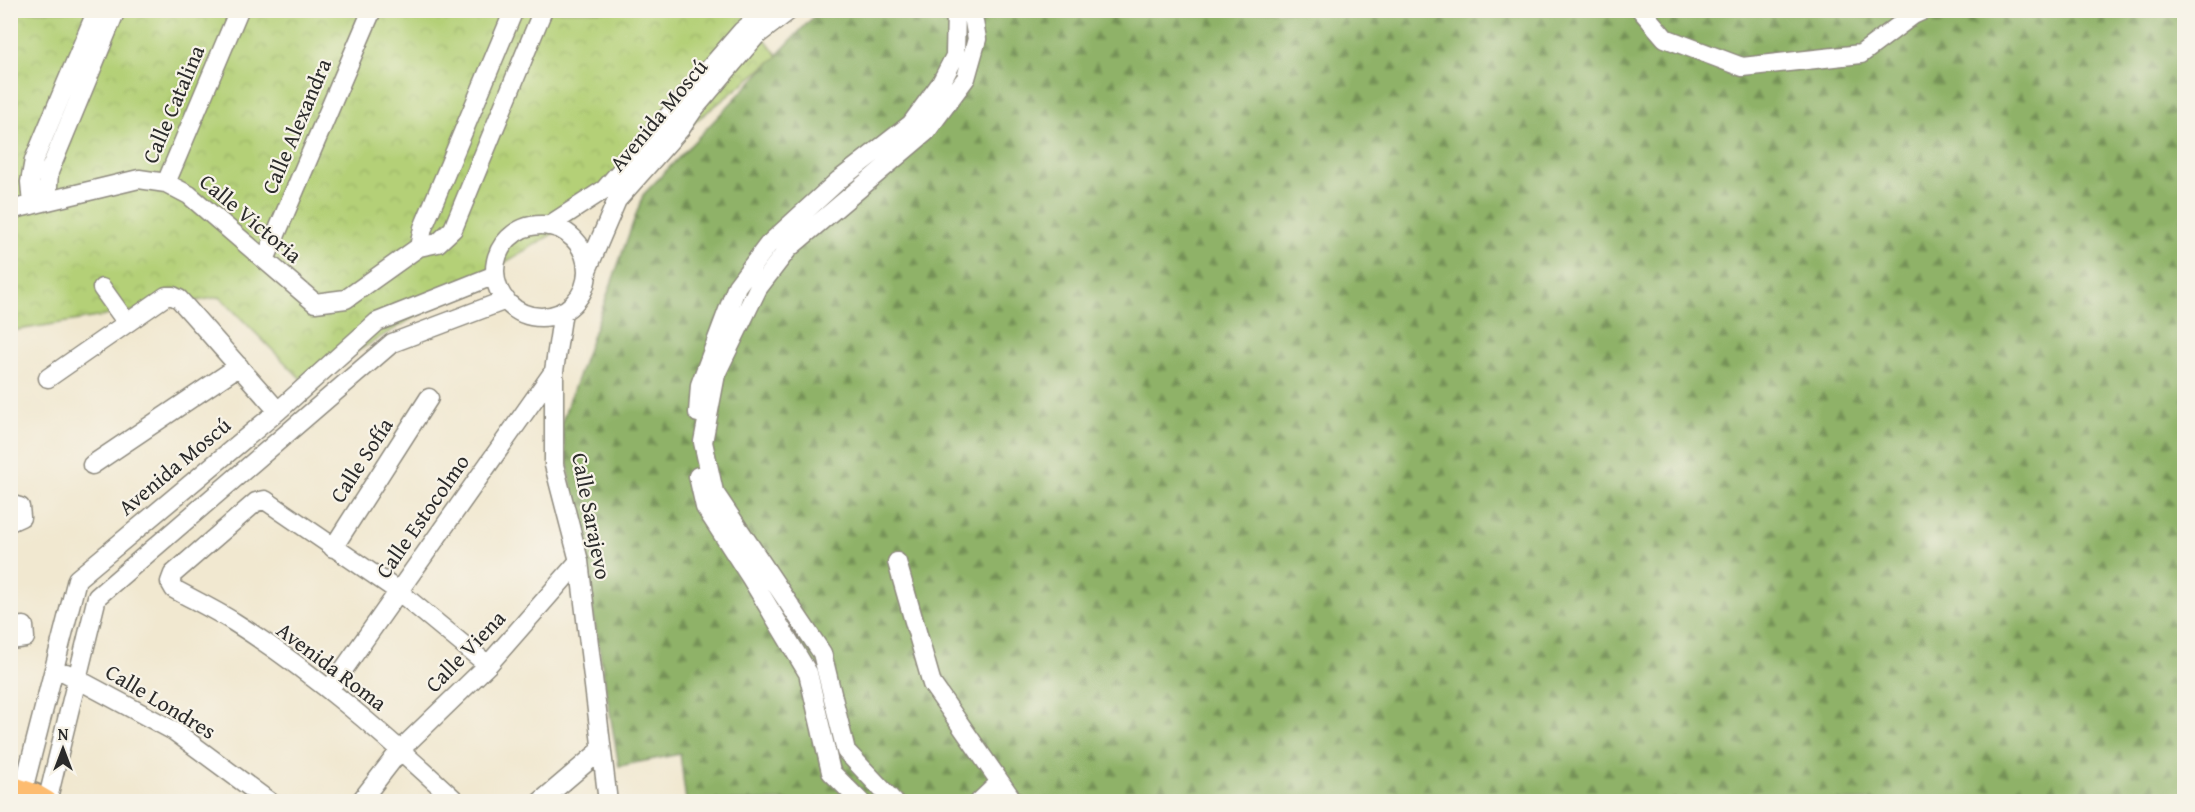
<svg xmlns="http://www.w3.org/2000/svg" width="2195" height="812" viewBox="0 0 2195 812" font-family="'Gentium Book Plus',serif">
<style>
.forest{fill:url(#forest-firs);stroke:#5d6e4a;stroke-width:1.5}
.park{fill:url(#park-crowns);stroke:#707e51;stroke-width:1.5}
.lines{fill:none;stroke-linecap:round;stroke-linejoin:round}
.minor-casing{stroke:#8e8a7e;stroke-width:21}
.major-casing{stroke:#8e8a7e;stroke-width:26}
.minor{stroke:#fff;stroke-width:18}
.major{stroke:#fdbc70;stroke-width:22}
.labels{text-anchor:middle;dominant-baseline:central;stroke-width:4.5;stroke-linejoin:round;paint-order:stroke}
.street-label{font-size:22px;fill:#2b2b2b;stroke:#f7f3e8}
</style>
<defs>
<pattern id="forest-firs" width="22" height="20" patternUnits="userSpaceOnUse" patternTransform="scale(1.5)"><rect width="22" height="20" fill="#8fb268"/><path d="M5 1l3.5 6h-7zM16 11l3.5 6h-7z" fill="#759156"/></pattern>
<pattern id="park-crowns" width="20" height="18" patternUnits="userSpaceOnUse" patternTransform="scale(1.5)"><rect width="20" height="18" fill="#b4d077"/><path d="M2 6a3 3 0 1 1 6 0M12 15a3 3 0 1 1 6 0" fill="none" stroke="#9bb367"/></pattern>
</defs>
<rect width="100%" height="100%" fill="#f7f3e8"/>
<filter id="ink" filterUnits="userSpaceOnUse"><feTurbulence type="fractalNoise" baseFrequency=".0167" numOctaves="2"/><feDisplacementMap in="SourceGraphic" scale="12" xChannelSelector="R" yChannelSelector="G"/><feConvolveMatrix kernelMatrix="1 2 1 2 8 2 1 2 1" color-interpolation-filters="sRGB"/></filter>
<filter id="wash" filterUnits="userSpaceOnUse"><feTurbulence type="fractalNoise" baseFrequency=".008" numOctaves="4" result="noise"/><feDisplacementMap in="SourceGraphic" scale="24" xChannelSelector="R" yChannelSelector="G"/><feGaussianBlur stdDeviation="1.35" result="paint"/><feColorMatrix in="noise" values="0 0 0 0 0 0 0 0 0 0 0 0 0 0 0 0 0 1.4 0 .05"/><feComposite in="paint" operator="in"/></filter>
<g filter="url(#wash)">
<rect width="100%" height="100%" fill="#f1e8d0"/>
<path class="forest" d="M 819,11 L 2184,11 L 2184,801 L 686,801 L 680,754 L 619,766 L 561,424 L 643,195 Z"/>
<path class="park" d="M 11,11 L 744,11 L 778,56 L 554,233 L 359,350 L 312,390 L 220,297 L 11,331 Z"/>
</g>
<g filter="url(#ink)">
<g class="lines">
<g class="minor-casing">
<path id="minor" d="M 1641,10 L 1665,38 L 1742,67 L 1861,54 L 1913,15 L 1924,10
M 166,183 L 239,10
M 47,201 L 49,172 L 116,10
M 32,205 L 30,182 L 34,160 L 97,10
M 10,210 L 139,179 L 166,183 L 189,195 L 315,303 L 346,299 L 419,247 L 438,243 L 453,229 L 543,10
M495 271a46 46 0 1 1 92 0a46 46 0 1 1-92 0Z
M 548,226 L 605,189 L 742,31 L 767,10
M 419,247 L 423,228 L 514,10
M 265,260 L 372,10
M 588,268 L 617,200 L 681,128 L 694,109 L 756,36 L 790,10
M 102,288 L 127,323
M 563,311 L 554,371 L 554,465 L 579,561 L 608,802
M 48,378 L 166,296 L 173,296 L 179,299 L 278,411
M 698,413 L 700,385 L 737,286 L 768,245 L 839,180 L 911,124 L 941,83 L 955,56 L 956,10
M 92,465 L 239,366
M 698,476 L 705,507 L 751,578 L 808,673 L 831,772 L 861,802
M 10,504 L 20,507 L 21,517 L 10,522
M 333,548 L 429,398
M 897,562 L 932,684 L 1014,802
M 10,627 L 24,626 L 25,638 L 10,640
M 66,673 L 174,731 L 270,802
M 329,690 L 554,371
M 20,802 L 77,579 L 278,411 L 377,322 L 495,275
M 47,802 L 97,597 L 392,343 L 506,300
M 360,802 L 401,749 L 488,665 L 579,561
M 457,802 C 387,737 315,673 234,622 C 215,610 194,600 174,589 L 170,582 L 173,574 L 256,502 L 265,500 L 398,591 L 488,665
M 540,802 L 601,750
M 894,802 L 846,751 L 822,653 L 714,492 L 703,442 L 716,374 L 758,288 L 788,249 L 926,132 L 966,78 L 977,39 L 972,10
M 979,802 L 999,783"/>
</g>
<g class="major-casing">
<path id="major" d="M 10,787 L 34,795 L 46,802"/>
</g>
<use href="#minor" class="minor"/>
<use href="#major" class="major"/>
</g>
</g>
<g class="labels">
<g class="street-label">
<text transform="translate(173 104) rotate(-67)">Calle Catalina</text>
<text transform="translate(658 115) rotate(-50)">Avenida Moscú</text>
<text transform="translate(296 126) rotate(-67)">Calle Alexandra</text>
<text transform="translate(251 218) rotate(40)">Calle Victoria</text>
<text transform="translate(361 460) rotate(-57)">Calle Sofía</text>
<text transform="translate(174 466) rotate(-40)">Avenida Moscú</text>
<text transform="translate(422 516) rotate(-55)">Calle Estocolmo</text>
<text transform="translate(592 516) rotate(79)">Calle Sarajevo</text>
<text transform="translate(465 651) rotate(-46)">Calle Viena</text>
<text transform="translate(332 666) rotate(37)">Avenida Roma</text>
<text transform="translate(161 701) rotate(31)">Calle Londres</text>
</g>
</g>
<rect width="2195" height="812" fill="none" stroke="#f7f3e8" stroke-width="36"/>
<g transform="translate(63 749)" stroke="#f7f3e8" stroke-width="4.5" paint-order="stroke">
<path d="M0-4.5L10 22L0 15L-10 22Z" fill="#2b2b2b"/>
<text y="-9" font-size="16" font-weight="bold" text-anchor="middle" fill="#2b2b2b">N</text>
</g>
</svg>
